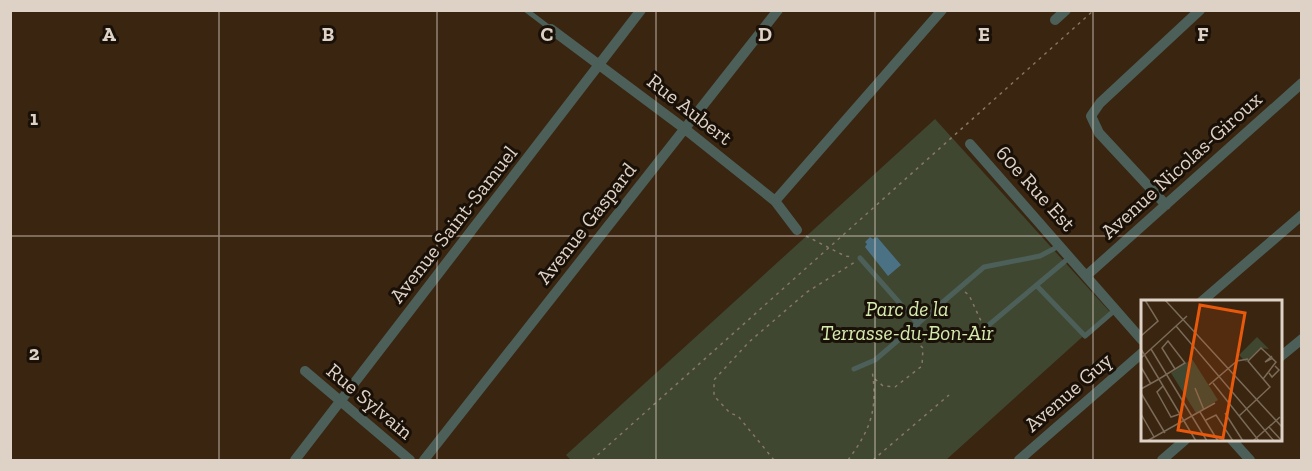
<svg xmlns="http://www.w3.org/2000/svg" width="1312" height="471" viewBox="0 0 1312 471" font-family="'Zilla Slab',serif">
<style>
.green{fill:#3f4730}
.water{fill:#4b7185}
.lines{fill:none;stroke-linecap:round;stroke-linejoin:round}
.path{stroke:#876;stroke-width:1.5;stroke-dasharray:3 4.5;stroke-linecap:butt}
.service{stroke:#4c5f59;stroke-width:5}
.minor{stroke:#4c5f59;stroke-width:10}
.grid{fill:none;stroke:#ded1c5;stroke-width:1.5;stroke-opacity:0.55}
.labels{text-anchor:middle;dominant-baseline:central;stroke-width:6;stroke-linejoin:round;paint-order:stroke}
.street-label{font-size:21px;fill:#ded1c5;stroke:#191008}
.park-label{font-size:21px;font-style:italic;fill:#d6ebae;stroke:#191008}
.inset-road{fill:none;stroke:#7b6a58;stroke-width:1.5}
.view{fill:#e8590c;fill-opacity:0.15;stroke:#e8590c;stroke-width:3}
.inset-edge{fill:none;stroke:#ded1c5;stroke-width:3}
.grid-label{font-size:20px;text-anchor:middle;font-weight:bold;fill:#ded1c5;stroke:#191008;stroke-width:6;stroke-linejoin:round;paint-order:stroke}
</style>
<rect width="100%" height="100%" fill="#392510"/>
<path class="green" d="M 935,119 L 1110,312 L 946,460 L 571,460 L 566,455 Z"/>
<path class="water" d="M 870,237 L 873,239 L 877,237 L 901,265 L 888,276 L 865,247 L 867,244 L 865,242 Z"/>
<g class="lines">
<path class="path" d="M 806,236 L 845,256 L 853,257
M 965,292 L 969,295 L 981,321
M 875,379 L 883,386 L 895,387 L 922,366 L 923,348 L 913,339
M 592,460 L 1094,10
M 774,460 L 738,416 L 730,413 L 714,396 L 714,380 L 749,342 L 807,292 L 855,262
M 848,460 C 871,429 878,409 872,370
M 873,460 L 949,395"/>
<path class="service" d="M 526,10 L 551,29
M 860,258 L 918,324
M 1037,286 L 1085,336 L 1115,310
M 984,329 L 1070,257
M 854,369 L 875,360 L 984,267 L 1040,256 L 1059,246"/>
<path class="minor" d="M 1055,20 L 1066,10
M 551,29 L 685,129 L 775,201 L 797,230
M 970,144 L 1142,340
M 775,201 L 942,10
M 1166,205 L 1099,133 L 1091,116 L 1100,103 L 1200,10
M 1086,276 L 1302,83
M 1201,302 L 1302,215
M 1280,357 L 1302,339
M 305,371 L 410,460
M 1232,440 L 1250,460
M 295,460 L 641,10
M 424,460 L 778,10
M 1019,460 L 1142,353
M 1162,460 L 1185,440"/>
</g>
<path class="grid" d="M 219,10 L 219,460M 437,10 L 437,460M 656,10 L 656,460M 875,10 L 875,460M 1093,10 L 1093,460M 10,236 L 1302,236"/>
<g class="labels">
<g class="street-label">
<text transform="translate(690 109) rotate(38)">Rue Aubert</text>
<text transform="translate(1181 165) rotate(-42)">Avenue Nicolas-Giroux</text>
<text transform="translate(1036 188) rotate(48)">60e Rue Est</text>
<text transform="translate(586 223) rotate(-52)">Avenue Gaspard</text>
<text transform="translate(453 224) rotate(-52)">Avenue Saint-Samuel</text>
<text transform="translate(1068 392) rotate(-41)">Avenue Guy</text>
<text transform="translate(370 401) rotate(40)">Rue Sylvain</text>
</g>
<g class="park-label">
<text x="907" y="308">Parc de la<tspan x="907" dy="24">Terrasse-du-Bon-Air</tspan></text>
</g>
</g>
<g transform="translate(1141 300)">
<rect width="141" height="141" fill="#392510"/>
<path d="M 116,37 L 128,49 L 119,48 L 105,62 L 98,55 ZM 51,59 L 77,100 L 55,113 L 30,73 Z" fill="#3f4730"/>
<path class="inset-road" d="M 24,0 L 141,127M 35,26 L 133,141M 0,36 L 17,21 L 4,0M 0,49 L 55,141M 10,49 L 66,141M 131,56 L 124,62 L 132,58M 0,58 L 46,16M 0,67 L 10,84M 128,73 L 131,77 L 138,70 L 134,66M 72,83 L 118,141M 68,85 L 96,61 L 107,59M 22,86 L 16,92 L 30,117 L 39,114M 54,88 L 63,110M 0,89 L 18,79 L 44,63 L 27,41 L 21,48 L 34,69M 0,93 L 24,133M 59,112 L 77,141M 84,113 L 102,141M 0,114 L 13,137M 98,116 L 129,87 L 107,61 L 120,48 L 135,62 L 122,79M 65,120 L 75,115 L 92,141M 128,127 L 141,141M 6,141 L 74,103M 112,141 L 139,117"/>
<path class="view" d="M 59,5 L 104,13 L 82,138 L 37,130 Z"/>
<rect width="141" height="141" class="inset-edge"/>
</g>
<g class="grid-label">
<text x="109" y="41">A</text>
<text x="328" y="41">B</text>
<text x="547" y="41">C</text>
<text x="765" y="41">D</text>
<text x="984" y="41">E</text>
<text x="1203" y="41">F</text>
<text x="34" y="125">1</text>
<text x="34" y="360">2</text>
</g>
<rect width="1312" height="471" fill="none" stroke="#ded1c5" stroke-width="24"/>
</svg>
